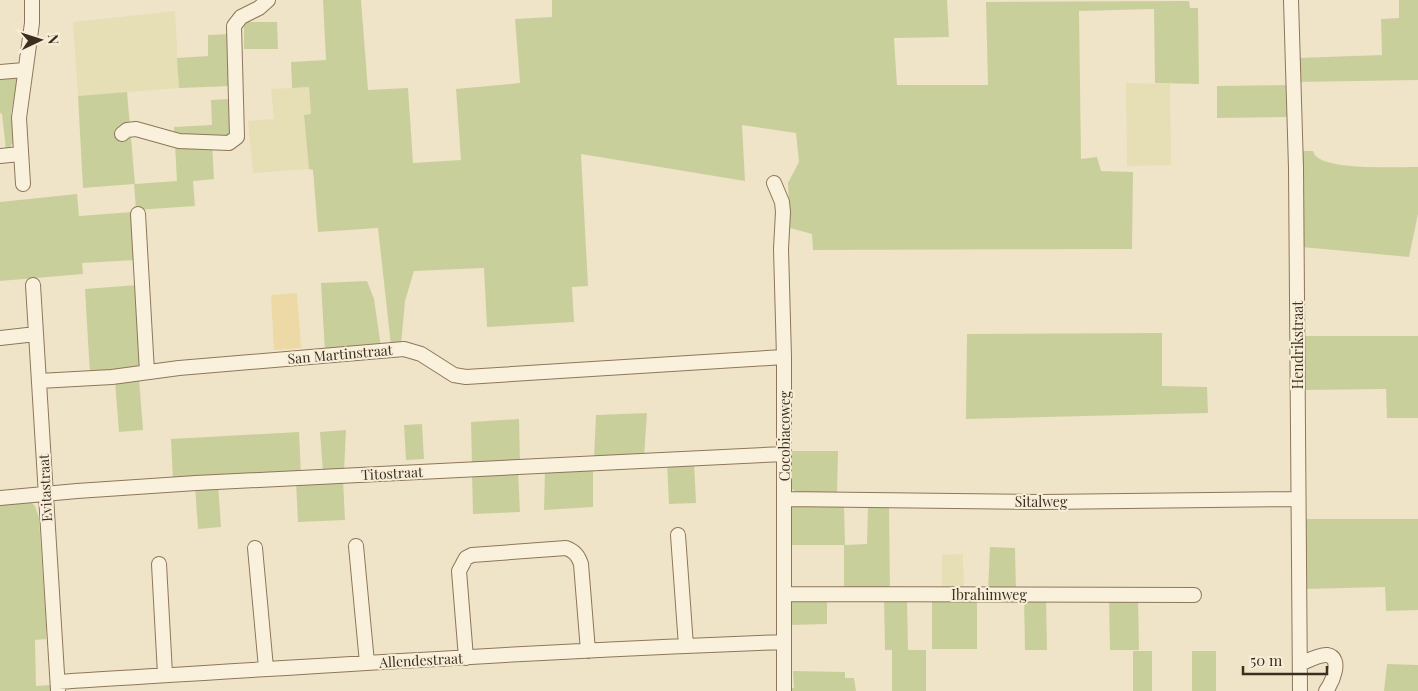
<svg xmlns="http://www.w3.org/2000/svg" width="1418" height="691" viewBox="0 0 1418 691" font-family="'Playfair Display',serif">
<style>
.farmland{fill:#e6deb5}
.green{fill:#c9cf9b}
.sand{fill:#ecd9a5}
.lines{fill:none;stroke-linecap:round;stroke-linejoin:round}
.minor-casing{stroke:#8d765c;stroke-width:16}
.minor{stroke:#faf1dc;stroke-width:14}
.labels{text-anchor:middle;dominant-baseline:central;stroke-width:4;stroke-linejoin:round;paint-order:stroke}
.street-label{font-size:14px;fill:#3d2e20;stroke:#f7eed8}
</style>
<rect width="100%" height="100%" fill="#f0e4c8"/>
<path class="farmland" d="M 175,11 L 179,88 L 78,96 L 73,22 Z
M 1126,83 L 1170,84 L 1171,165 L 1127,166 Z
M 309,87 L 311,114 L 304,115 L 309,169 L 253,173 L 248,121 L 274,119 L 271,89 Z
M 963,554 L 964,590 L 942,591 L 942,555 Z"/>
<path class="green" d="M 323,0 L 361,0 L 368,90 L 408,88 L 413,163 L 461,160 L 456,89 L 520,83 L 515,19 L 552,17 L 552,0 L 947,0 L 949,37 L 894,38 L 897,85 L 988,85 L 986,2 L 1189,1 L 1190,8 L 1198,8 L 1199,84 L 1155,83 L 1154,9 L 1079,11 L 1081,159 L 1097,157 L 1101,171 L 1133,172 L 1132,249 L 813,250 L 812,234 L 790,228 L 788,183 L 799,162 L 796,133 L 742,125 L 745,181 L 581,154 L 588,286 L 572,287 L 574,322 L 487,327 L 484,268 L 414,271 L 405,301 L 401,345 L 391,346 L 378,228 L 318,232 L 313,170 L 309,169 L 304,115 L 311,114 L 309,87 L 292,88 L 291,62 L 326,60 Z
M 1399,0 L 1418,0 L 1418,80 L 1297,82 L 1297,58 L 1382,55 L 1381,19 L 1399,18 Z
M 244,22 L 277,22 L 278,49 L 244,49 Z
M 231,34 L 231,86 L 179,88 L 177,58 L 208,56 L 208,35 Z
M 15,77 L 17,81 L 11,113 L 13,142 L 9,149 L 6,150 L 2,114 L 0,113 L 0,78 Z
M 1286,85 L 1287,117 L 1217,118 L 1217,86 Z
M 127,92 L 135,184 L 177,181 L 174,127 L 212,125 L 211,100 L 229,99 L 230,141 L 212,142 L 214,179 L 193,181 L 195,206 L 136,210 L 134,184 L 83,188 L 78,96 Z
M 1301,151 L 1313,151 C 1314,153 1315,156 1317,157 C 1332,170 1397,167 1418,167 L 1418,214 L 1409,257 L 1302,247 Z
M 77,194 L 79,216 L 133,212 L 136,260 L 82,263 L 83,274 L 0,281 L 0,202 Z
M 367,281 L 374,299 L 381,347 L 325,352 L 321,283 Z
M 137,285 L 140,368 L 90,375 L 85,289 Z
M 1162,333 L 1162,386 L 1207,387 L 1208,413 L 966,419 L 967,334 Z
M 1302,336 L 1418,336 L 1418,418 L 1387,418 L 1386,389 L 1303,390 Z
M 139,378 L 143,430 L 119,432 L 115,381 Z
M 647,413 L 644,457 L 594,459 L 596,415 Z
M 519,419 L 520,463 L 472,466 L 471,422 Z
M 422,424 L 424,459 L 406,460 L 404,425 Z
M 346,430 L 344,472 L 323,473 L 320,432 Z
M 299,432 L 301,475 L 173,481 L 171,439 Z
M 790,451 L 838,451 L 837,496 C 824,495 795,498 789,485 Z
M 694,461 L 696,503 L 669,504 L 667,462 Z
M 593,466 L 593,507 L 544,510 L 545,469 Z
M 518,470 L 520,512 L 473,514 L 472,472 Z
M 343,479 L 345,520 L 298,522 L 296,481 Z
M 218,484 L 221,527 L 198,529 L 195,486 Z
M 30,501 L 35,506 L 39,518 L 46,623 L 46,639 L 35,640 L 36,686 L 50,685 L 50,691 L 0,691 L 0,502 Z
M 794,504 L 844,505 L 845,545 L 867,544 L 868,505 L 889,505 L 890,590 L 844,591 L 844,545 L 789,545 L 790,508 Z
M 1304,519 L 1418,519 L 1418,610 L 1386,611 L 1385,587 L 1305,589 Z
M 990,547 L 1015,548 L 1016,591 L 988,591 Z
M 884,596 L 907,597 L 908,650 L 926,650 L 926,691 L 892,691 L 892,650 L 885,650 Z
M 827,597 L 827,624 L 791,625 L 790,601 Z
M 932,597 L 977,597 L 977,649 L 932,649 Z
M 1024,597 L 1046,597 L 1047,650 L 1025,650 Z
M 1109,598 L 1138,598 L 1139,650 L 1110,650 Z
M 1133,651 L 1152,651 L 1152,691 L 1133,691 Z
M 1192,651 L 1216,651 L 1216,691 L 1192,691 Z
M 1387,664 L 1418,665 L 1418,691 L 1384,691 Z
M 793,671 L 845,672 L 845,678 L 854,678 L 856,691 L 790,691 L 790,688 L 794,688 Z"/>
<path class="sand" d="M 297,293 L 301,348 L 274,350 L 271,295 Z"/>
<g class="lines">
<g class="minor-casing">
<path id="minor" d="M 1291,0 L 1296,168 L 1300,691
M 0,72 L 24,70
M 122,134 L 127,130 L 136,129 L 179,141 L 229,143 L 237,137 L 234,26 L 241,17 L 259,8 L 268,0
M 0,156 L 20,154
M 774,183 L 782,202 L 783,212 L 781,249 L 784,357 L 784,691
M 23,184 L 19,118 L 32,23 L 32,0
M 138,214 L 147,372
M 33,285 L 58,690
M 0,338 L 36,334
M 39,381 L 112,377 L 179,368 L 404,349 L 421,354 L 454,375 L 466,377 L 784,357
M 0,498 L 77,491 L 196,483 L 784,454
M 785,499 L 1043,502 L 1298,499
M 678,535 L 686,646
M 356,546 L 367,663
M 255,548 L 266,668
M 159,564 L 165,674
M 784,594 L 1194,595
M 466,658 L 459,571 L 466,558 L 472,555 L 566,548 C 574,551 578,555 581,564 L 588,651
M 1300,664 C 1307,661 1320,654 1327,655 C 1344,658 1331,684 1326,691
M 58,682 C 300,667 542,651 784,642"/>
</g>
<use href="#minor" class="minor"/>
</g>
<g class="labels">
<g class="street-label">
<text transform="translate(1297 345) rotate(-90)">Hendrikstraat</text>
<text transform="translate(340 354) rotate(-5)">San Martinstraat</text>
<text transform="translate(784 436) rotate(-90)">Cocobiacoweg</text>
<text transform="translate(392 473) rotate(-3)">Titostraat</text>
<text transform="translate(45 488) rotate(-93)">Evitastraat</text>
<text x="1041" y="501">Sitalweg</text>
<text x="989" y="594">Ibrahimweg</text>
<text transform="translate(421 660) rotate(-3)">Allendestraat</text>
</g>
</g>
<g transform="translate(40 40) rotate(86)" stroke="#f7eed8" stroke-width="4" paint-order="stroke">
<path d="M0-4L9 19L0 12L-9 19Z" fill="#3d2e20"/>
<text y="-8" font-size="14" font-weight="bold" text-anchor="middle" fill="#3d2e20">N</text>
</g>
<path d="M1243 666v8h84v-8" fill="none" stroke="#3d2e20" stroke-width="2.5"/>
<text x="1250" y="666" font-size="15" fill="#3d2e20" stroke="#f7eed8" stroke-width="4" paint-order="stroke">50 m</text>
</svg>
